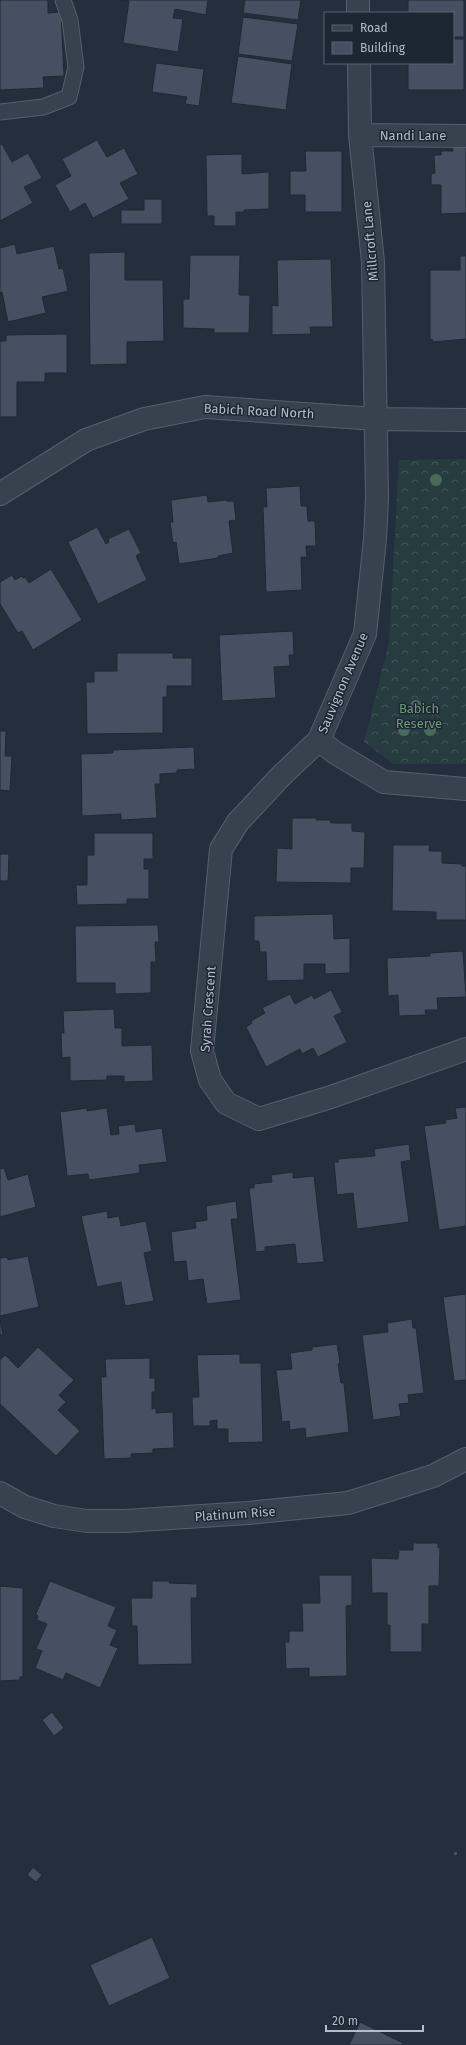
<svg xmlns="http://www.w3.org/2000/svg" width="466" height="2045" viewBox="0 0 466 2045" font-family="'Fira Sans',sans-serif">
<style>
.forest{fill:url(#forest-crowns)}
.building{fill:#455162;stroke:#1f2835}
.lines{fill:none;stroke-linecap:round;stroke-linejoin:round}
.lane-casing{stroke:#565f6c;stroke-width:17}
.street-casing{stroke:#565f6c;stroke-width:24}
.lane{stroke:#38414e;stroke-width:15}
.street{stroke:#38414e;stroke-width:22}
.tree{fill:#4b6a5d}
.labels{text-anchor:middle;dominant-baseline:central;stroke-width:3;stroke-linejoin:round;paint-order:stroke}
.street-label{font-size:13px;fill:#b4bcc9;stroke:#1d2633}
.park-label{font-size:13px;fill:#6b9a76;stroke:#1d2633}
</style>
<defs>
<pattern id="forest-crowns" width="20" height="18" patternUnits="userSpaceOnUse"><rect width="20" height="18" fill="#263c3f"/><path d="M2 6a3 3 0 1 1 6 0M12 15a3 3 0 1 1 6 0" fill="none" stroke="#435659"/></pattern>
</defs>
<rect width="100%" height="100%" fill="#242f3e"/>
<path class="forest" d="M 466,459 L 466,764 L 394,764 L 364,742 L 389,643 L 399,460 Z"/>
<path class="building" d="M 0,0 L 48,0 L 48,13 L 61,12 L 64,76 L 43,77 L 44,88 L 0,90 Z
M 121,0 L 208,0 L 206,15 L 175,9 L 173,18 L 183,19 L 178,52 L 123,43 L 129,1 Z
M 245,0 L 301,0 L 298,20 L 243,13 Z
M 408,0 L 464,0 L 464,37 L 453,37 L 453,13 L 408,13 Z
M 243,17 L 298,24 L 292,61 L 238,54 Z
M 453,39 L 464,39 L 464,90 L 408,90 L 408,63 L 453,63 Z
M 238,56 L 292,64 L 286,110 L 231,103 Z
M 156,63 L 204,69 L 199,106 L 185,104 L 187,97 L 152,92 Z
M 97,140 L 107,157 L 124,148 L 138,174 L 120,183 L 129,199 L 93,218 L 85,203 L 70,212 L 55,185 L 71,176 L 62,159 Z
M 0,144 L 2,144 L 12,162 L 28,153 L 42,178 L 24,187 L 33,203 L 0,221 Z
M 452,147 L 466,147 L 466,213 L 441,214 L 441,185 L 431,185 L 431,174 L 435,173 L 434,155 L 441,155 L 441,151 L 453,151 Z
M 305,151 L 342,151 L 342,212 L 305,212 L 305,195 L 290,195 L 290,171 L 306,171 Z
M 242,154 L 242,174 L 269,172 L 269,209 L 244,210 L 244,212 L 236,212 L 236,226 L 214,226 L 214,216 L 207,216 L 206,155 Z
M 144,199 L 162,199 L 162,224 L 121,224 L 121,210 L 144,210 Z
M 15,244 L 17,254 L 54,246 L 59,269 L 63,268 L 68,291 L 42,297 L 46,313 L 8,322 L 2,292 L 0,293 L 0,248 Z
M 125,252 L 125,280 L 163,280 L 164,341 L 127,342 L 127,364 L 90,365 L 89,253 Z
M 190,255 L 240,255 L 239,295 L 250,295 L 249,333 L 214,333 L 214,329 L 183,328 L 183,299 L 189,299 Z
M 460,256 L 466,256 L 466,339 L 433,342 L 433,340 L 430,339 L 430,270 L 460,270 Z
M 331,259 L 333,327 L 310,327 L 311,334 L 272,335 L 272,305 L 278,306 L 277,260 Z
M 67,334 L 67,373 L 45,373 L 45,382 L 17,382 L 17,417 L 0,417 L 0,341 L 6,341 L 6,335 Z
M 300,486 L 301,506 L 307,506 L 308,521 L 315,521 L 316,546 L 306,546 L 307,557 L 301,557 L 302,590 L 266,592 L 263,507 L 267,507 L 266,488 Z
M 207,495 L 208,502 L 226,500 L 227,501 L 234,501 L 236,520 L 229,521 L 233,553 L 218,556 L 218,558 L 179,564 L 176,542 L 173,543 L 170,522 L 173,522 L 171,500 Z
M 97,527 L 106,544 L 109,542 L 108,539 L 129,529 L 141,553 L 136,556 L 147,580 L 98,604 L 68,542 Z
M 51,569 L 82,620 L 33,650 L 22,631 L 18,633 L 0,604 L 0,582 L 12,575 L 15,580 L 22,576 L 23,578 L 25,577 L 29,583 Z
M 293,631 L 294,655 L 289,655 L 290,666 L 274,667 L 276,698 L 222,701 L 219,635 Z
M 117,653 L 173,653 L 173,658 L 192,658 L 192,686 L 167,686 L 167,697 L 163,697 L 163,733 L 87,734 L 86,682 L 94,682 L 94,671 L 117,671 Z
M 0,731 L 6,731 L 5,756 L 12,756 L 10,791 L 0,790 Z
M 194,747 L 195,769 L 177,770 L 177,773 L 160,774 L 160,784 L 155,784 L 157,818 L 121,820 L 121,814 L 82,816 L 81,754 L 113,753 L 113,750 Z
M 292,818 L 317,818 L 316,820 L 330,820 L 331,823 L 352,823 L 352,831 L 365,832 L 364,868 L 351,868 L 351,883 L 276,882 L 277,848 L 292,849 Z
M 94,833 L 153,833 L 153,859 L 144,859 L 144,869 L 149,869 L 149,899 L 127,899 L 127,904 L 77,905 L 76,885 L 87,885 L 87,855 L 94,855 Z
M 393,845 L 430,845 L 429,851 L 442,851 L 442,863 L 462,864 L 462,866 L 466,866 L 466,920 L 436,920 L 436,912 L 392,911 Z
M 0,854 L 9,854 L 8,881 L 0,881 Z
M 333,914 L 334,939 L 350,938 L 350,973 L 325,974 L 325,964 L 304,964 L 304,980 L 267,981 L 266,952 L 260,952 L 259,941 L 254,941 L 254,916 Z
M 158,925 L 159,942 L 155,942 L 156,962 L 151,962 L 151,993 L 115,994 L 115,983 L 76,983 L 75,926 Z
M 463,951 L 466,997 L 437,998 L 438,1010 L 425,1010 L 426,1015 L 399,1016 L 398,995 L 388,996 L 387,958 L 430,956 L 430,953 Z
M 331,990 L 342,1012 L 334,1016 L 347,1042 L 318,1057 L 313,1048 L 302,1054 L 300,1049 L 266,1067 L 246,1027 L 252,1023 L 251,1021 L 265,1013 L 262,1008 L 290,994 L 295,1004 L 312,995 L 314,999 Z
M 114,1009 L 115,1028 L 122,1028 L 122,1046 L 152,1045 L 153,1081 L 124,1082 L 124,1076 L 107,1076 L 107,1080 L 70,1081 L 70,1057 L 62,1058 L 61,1033 L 64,1033 L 63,1011 Z
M 466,1107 L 466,1226 L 439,1230 L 424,1126 L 446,1123 L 445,1120 L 457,1118 L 455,1108 Z
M 87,1108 L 87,1111 L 107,1108 L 111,1135 L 119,1134 L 118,1126 L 135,1124 L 136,1132 L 162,1128 L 167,1162 L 139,1165 L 140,1173 L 89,1180 L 88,1174 L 67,1176 L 60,1112 Z
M 409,1144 L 411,1160 L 401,1162 L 409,1222 L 357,1229 L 353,1193 L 337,1195 L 334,1162 L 338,1162 L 338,1159 L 375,1156 L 374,1149 Z
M 4,1168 L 8,1180 L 28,1174 L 36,1207 L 0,1217 L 0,1169 Z
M 293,1172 L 293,1178 L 314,1176 L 324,1262 L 297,1264 L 295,1244 L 265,1247 L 265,1251 L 256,1252 L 249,1188 L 254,1188 L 254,1184 L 272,1182 L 271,1175 Z
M 236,1201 L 238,1219 L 231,1219 L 241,1300 L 207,1304 L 203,1279 L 188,1281 L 186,1261 L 174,1262 L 171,1232 L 196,1228 L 195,1222 L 207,1220 L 206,1206 Z
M 107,1211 L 108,1218 L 119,1216 L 121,1226 L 146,1221 L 152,1251 L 144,1253 L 154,1301 L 125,1306 L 121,1282 L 97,1287 L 81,1216 Z
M 28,1256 L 39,1307 L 0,1316 L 0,1258 L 7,1257 L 8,1260 Z
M 466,1294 L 466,1380 L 454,1381 L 443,1297 Z
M 0,1319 L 3,1335 L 0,1335 Z
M 412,1319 L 413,1328 L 416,1328 L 424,1393 L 408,1395 L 409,1403 L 399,1404 L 401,1416 L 373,1420 L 362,1335 L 388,1332 L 387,1323 Z
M 337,1344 L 340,1363 L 338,1364 L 341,1383 L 344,1383 L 349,1432 L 306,1438 L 305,1428 L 290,1430 L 289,1421 L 282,1422 L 276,1370 L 292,1369 L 290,1353 L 312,1350 L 312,1347 Z
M 38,1347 L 74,1380 L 59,1395 L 66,1402 L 58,1410 L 80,1431 L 56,1456 L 0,1404 L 0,1360 L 5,1355 L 18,1368 Z
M 240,1354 L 240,1363 L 261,1363 L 263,1442 L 228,1443 L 228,1429 L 217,1429 L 217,1420 L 210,1421 L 210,1426 L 193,1426 L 192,1397 L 199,1397 L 197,1355 Z
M 150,1358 L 150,1378 L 155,1378 L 155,1392 L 152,1392 L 152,1409 L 156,1408 L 156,1413 L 173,1412 L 174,1448 L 153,1449 L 153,1453 L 131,1454 L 131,1458 L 104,1459 L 101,1377 L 106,1377 L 105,1359 Z
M 413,1543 L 438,1543 L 438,1548 L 440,1547 L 439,1586 L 429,1586 L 429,1624 L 422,1624 L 422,1652 L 390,1652 L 390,1625 L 387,1625 L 387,1593 L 372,1593 L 371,1558 L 398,1559 L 399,1550 L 413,1550 Z
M 319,1575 L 352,1575 L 352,1605 L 346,1606 L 347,1676 L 309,1677 L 309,1668 L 286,1669 L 285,1642 L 289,1642 L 289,1631 L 303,1631 L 302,1603 L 320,1603 Z
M 50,1581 L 116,1607 L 108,1626 L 117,1630 L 110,1645 L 118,1648 L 100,1688 L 66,1673 L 63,1680 L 35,1668 L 42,1651 L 36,1649 L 47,1624 L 37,1620 L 38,1616 L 36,1614 Z
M 152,1581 L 170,1581 L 169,1583 L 197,1584 L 197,1598 L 191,1598 L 192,1664 L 138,1665 L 137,1626 L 132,1626 L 131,1598 L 152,1598 Z
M 0,1586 L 23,1588 L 23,1677 L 20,1677 L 20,1680 L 0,1681 Z
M 52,1712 L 64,1728 L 54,1736 L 42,1720 Z
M 457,1851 L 458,1855 L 454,1856 L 453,1852 Z
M 33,1867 L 42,1875 L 36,1882 L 27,1875 Z
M 152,1937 L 170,1978 L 109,2006 L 90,1965 Z
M 360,2022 L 403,2043 L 401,2045 L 349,2045 Z"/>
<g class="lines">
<g class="lane-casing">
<path id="lane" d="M 0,112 L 43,107 L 69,97 L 76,67 L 70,20 L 63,0"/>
</g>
<g class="street-casing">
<path id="street" d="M 358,13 L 358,0
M 359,63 L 360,135 L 373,262 L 377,497 L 375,539 L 365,634 L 319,740 L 334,752 L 384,782 L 466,789
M 360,135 L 466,136
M 0,494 L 86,440 L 144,419 L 205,407 L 376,419 L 466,420
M 319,740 L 281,776 L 238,822 L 221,849 L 202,1051 L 210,1080 L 226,1103 L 259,1119 L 331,1097 L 466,1049
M 0,1493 L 25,1507 L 54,1516 L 87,1521 L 125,1521 L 248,1513 L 348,1503 L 433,1476 L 466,1459"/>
</g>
<use href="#lane" class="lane"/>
<use href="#street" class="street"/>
</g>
<g class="tree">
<circle cx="436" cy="480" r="6"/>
<circle cx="416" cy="706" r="6"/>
<circle cx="404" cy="730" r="6"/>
<circle cx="430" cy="730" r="6"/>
</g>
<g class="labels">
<g class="street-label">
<text x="413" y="135">Nandi Lane</text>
<text transform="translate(370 241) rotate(-95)">Millcroft Lane</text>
<text transform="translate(259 411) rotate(3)">Babich Road North</text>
<text transform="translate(343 683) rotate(-67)">Sauvignon Avenue</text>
<text transform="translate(208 1009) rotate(-86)">Syrah Crescent</text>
<text transform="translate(235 1514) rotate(-4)">Platinum Rise</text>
</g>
<g class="park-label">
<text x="419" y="708">Babich<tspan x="419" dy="15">Reserve</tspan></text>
</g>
</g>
<rect x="324" y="12" width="130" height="52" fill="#1d2633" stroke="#59626f"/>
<rect x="332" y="25" width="20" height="6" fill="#38414e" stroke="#59626f"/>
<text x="360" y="32" font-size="12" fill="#b4bcc9">Road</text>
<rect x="332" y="42" width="20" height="12" fill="#455162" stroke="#59626f"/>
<text x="360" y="52" font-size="12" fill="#b4bcc9">Building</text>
<path d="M326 2025v6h97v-6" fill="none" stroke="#b4bcc9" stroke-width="2"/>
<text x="332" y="2025" font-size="12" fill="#b4bcc9" stroke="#1d2633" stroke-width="3" paint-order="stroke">20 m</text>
</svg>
